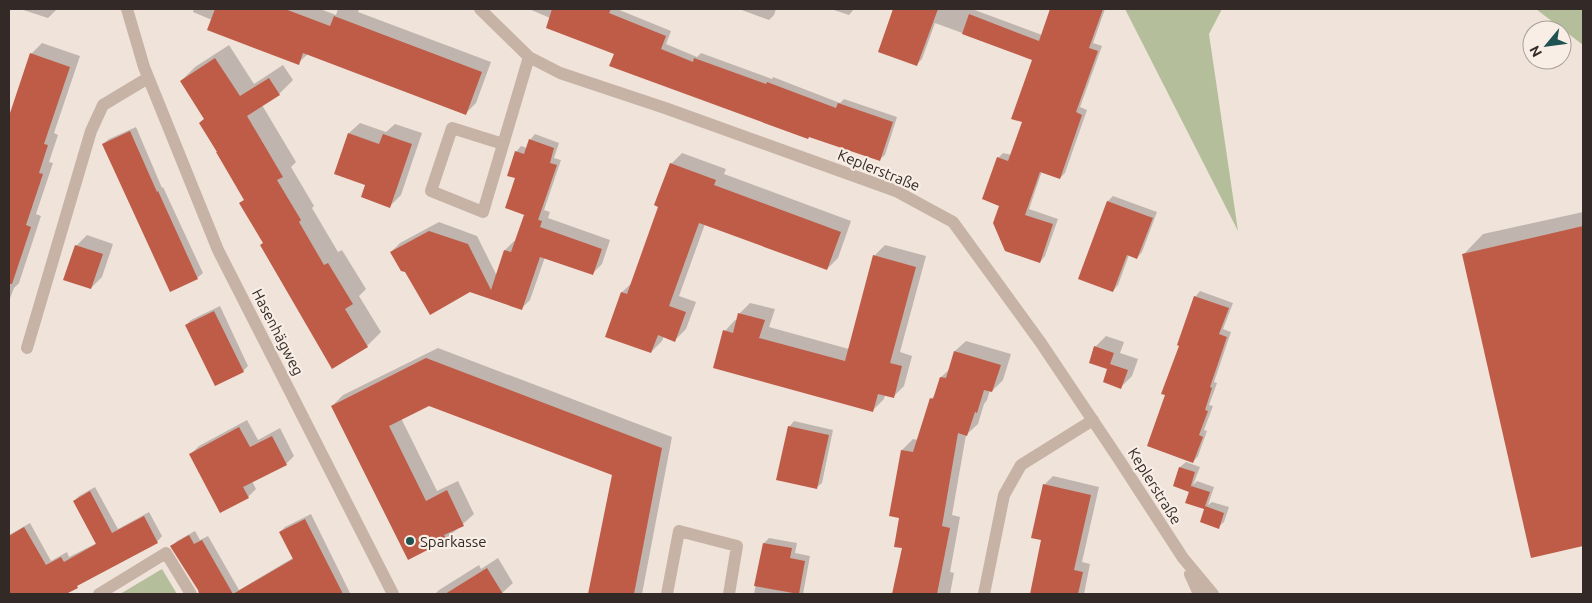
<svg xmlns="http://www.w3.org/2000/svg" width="1592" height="603" viewBox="0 0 1592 603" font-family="Ubuntu,sans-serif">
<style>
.green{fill:#b5be9b}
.shadow{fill:#0003}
.building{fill:#bf5c48}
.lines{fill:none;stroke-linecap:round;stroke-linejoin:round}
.minor{stroke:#c7b3a6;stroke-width:12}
.poi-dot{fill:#1f5252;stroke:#f8eee5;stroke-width:2}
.labels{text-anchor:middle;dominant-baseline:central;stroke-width:4.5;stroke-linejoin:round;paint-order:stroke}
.street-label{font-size:15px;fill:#332a27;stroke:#f8eee5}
.poi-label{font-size:15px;fill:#332a27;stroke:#f8eee5;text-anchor:start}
</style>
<rect width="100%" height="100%" fill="#f0e3da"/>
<path class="green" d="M 1125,9 L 1222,9 L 1209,34 L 1238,231 Z
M 1536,9 L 1583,9 L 1583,45 Z
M 162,569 L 177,594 L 120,594 Z"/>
<path class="shadow" d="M 20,9 L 57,9 L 48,18 Z
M 194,9 L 320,9 L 336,15 L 338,9 L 359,9 L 358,12 L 491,62 L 476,103 L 466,113 L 308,54 L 298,63 L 212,20 L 193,12 Z
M 529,9 L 617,9 L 671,31 L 666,44 L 697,57 L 701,53 L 772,79 L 773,77 L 840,103 L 844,99 L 897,117 L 885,155 L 879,160 L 616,53 L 550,18 Z
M 739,9 L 776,9 L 774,15 L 769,20 Z
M 831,9 L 854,9 L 849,15 Z
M 894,9 L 972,9 L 1042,35 L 1051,9 L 1105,9 L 1093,43 L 1102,46 L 1080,107 L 1087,110 L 1065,173 L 1060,178 L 1042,171 L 1029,209 L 1058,219 L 1045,256 L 1040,262 L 998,158 L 1003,153 L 1012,155 L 1024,122 L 1033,59 L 935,23 L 922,59 L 917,64 L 879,51 Z
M 42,43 L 80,56 L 54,133 L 58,135 L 49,162 L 53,163 L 36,214 L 41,216 L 19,283 L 14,288 L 9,301 L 9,120 L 31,54 Z
M 229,45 L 254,84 L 283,65 L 293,80 L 279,94 L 262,105 L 296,162 L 291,167 L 314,206 L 312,208 L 338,252 L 342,250 L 366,289 L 359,296 L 381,332 L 367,346 L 264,243 L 245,199 L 200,123 L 205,118 L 181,81 L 195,67 Z
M 360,123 L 386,132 L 395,124 L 422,133 L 401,195 L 390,206 L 367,184 L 349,133 Z
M 136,127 L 162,188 L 163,187 L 203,273 L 197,278 L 103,144 L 109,139 Z
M 535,134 L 559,143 L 554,158 L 561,160 L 544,210 L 550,212 L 548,218 L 610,240 L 602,264 L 593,273 L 545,257 L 530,300 L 521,309 L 406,271 L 391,252 L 400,243 L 439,222 L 477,236 L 497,276 L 505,250 L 514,241 L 516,242 L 526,214 L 517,178 L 516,152 L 521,146 L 527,148 L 530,140 Z
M 682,153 L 726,169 L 724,174 L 851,221 L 838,258 L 827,269 L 705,224 L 679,296 L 696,302 L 686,329 L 675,340 L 664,336 L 662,341 L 651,352 L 606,336 L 622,292 L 633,282 L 660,206 L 671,164 Z
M 1113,196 L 1157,212 L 1142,252 L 1137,258 L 1129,255 L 1118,285 L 1113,291 L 1108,201 Z
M 1583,212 L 1583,545 L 1532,556 L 1464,254 L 1483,234 Z
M 87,235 L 113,244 L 102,277 L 91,288 L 76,246 Z
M 885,245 L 926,256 L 900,352 L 912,356 L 904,386 L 893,397 L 885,395 L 884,399 L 873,410 L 725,331 L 735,320 L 738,321 L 740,313 L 750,303 L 775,309 L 769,327 L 849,349 L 874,256 Z
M 1200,291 L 1233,303 L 1223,329 L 1231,332 L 1214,382 L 1217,383 L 1209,405 L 1213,406 L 1204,430 L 1207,431 L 1198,456 L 1193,462 L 1167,395 L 1195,297 Z
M 220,306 L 248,366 L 243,371 L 186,325 L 191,320 Z
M 1106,336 L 1124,342 L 1120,353 L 1138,359 L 1132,376 L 1121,387 L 1095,347 Z
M 966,341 L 1011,354 L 1003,380 L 992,391 L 990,390 L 987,400 L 984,404 L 978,424 L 966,435 L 952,515 L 960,517 L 950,572 L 954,573 L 950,594 L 894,594 L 903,547 L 901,517 L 902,450 L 913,439 L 918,440 L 931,399 L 937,393 L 941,377 L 950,369 L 955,351 Z
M 438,348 L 672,437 L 642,594 L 589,594 L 613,474 L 429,404 L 401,418 L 437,491 L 458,481 L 474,514 L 446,539 L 332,406 L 343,395 Z
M 247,420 L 258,440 L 280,428 L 294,456 L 286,464 L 252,481 L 256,489 L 248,497 L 191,454 L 199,446 Z
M 794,421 L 833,430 L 822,483 L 816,488 L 789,427 Z
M 1186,462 L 1200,467 L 1193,485 L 1197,481 L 1214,487 L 1208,505 L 1212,502 L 1229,507 L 1224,522 L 1218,527 L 1206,509 L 1186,502 L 1192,486 L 1188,490 L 1174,485 L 1180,467 Z
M 1053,476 L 1099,487 L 1082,562 L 1090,564 L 1084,594 L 1031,594 L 1043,539 L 1044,485 Z
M 95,487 L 118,529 L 149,512 L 162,536 L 157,542 L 81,583 L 64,594 L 9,594 L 9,585 L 11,584 L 9,579 L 9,535 L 30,523 L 51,561 L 67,552 L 69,557 L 97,543 L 74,501 L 79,496 Z
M 311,514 L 350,593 L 348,594 L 200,594 L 199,589 L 172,546 L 177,541 L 195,531 L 200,540 L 208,536 L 239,590 L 293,558 L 280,532 L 285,527 Z
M 769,538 L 797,543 L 795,553 L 810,556 L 803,594 L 754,594 L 764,543 Z
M 498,558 L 513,583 L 501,594 L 435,594 L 439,590 L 479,565 L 481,569 Z"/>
<path class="building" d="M 215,9 L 285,9 L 330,26 L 334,16 L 482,72 L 466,115 L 303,53 L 299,65 L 207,30 Z
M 552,9 L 611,9 L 609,13 L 666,36 L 661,49 L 693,62 L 694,58 L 766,84 L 767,82 L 836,108 L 838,103 L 893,122 L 880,161 L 809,137 L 808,139 L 609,66 L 614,54 L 546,28 Z
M 893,9 L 938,9 L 917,66 L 878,52 Z
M 1050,9 L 1103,9 L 1089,48 L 1098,51 L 1076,112 L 1082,115 L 1060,179 L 1040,172 L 1025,215 L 1053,224 L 1040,263 L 1005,251 L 993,223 L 999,206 L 982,199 L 997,157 L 1008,161 L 1022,122 L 1011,119 L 1032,60 L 962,34 L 969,14 L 1039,41 Z
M 30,53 L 70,67 L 44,144 L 48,145 L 39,173 L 43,174 L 26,225 L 31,227 L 12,284 L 9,284 L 9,116 Z
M 215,58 L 240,96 L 269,78 L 280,95 L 247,116 L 283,177 L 277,180 L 301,220 L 299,222 L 324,265 L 328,263 L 353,304 L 345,309 L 368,347 L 332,369 L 260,245 L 263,243 L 239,203 L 244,200 L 216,152 L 217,152 L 199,123 L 204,119 L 180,81 Z
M 130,131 L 157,192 L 158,191 L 198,279 L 170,292 L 102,144 Z
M 348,133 L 379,144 L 383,134 L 412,144 L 390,208 L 361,197 L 365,185 L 334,174 Z
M 529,139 L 554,148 L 550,163 L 557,165 L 538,220 L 505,208 L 515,178 L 507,176 L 515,151 L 524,154 Z
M 670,163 L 716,180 L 714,185 L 841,232 L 827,270 L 699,223 L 669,306 L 686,312 L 675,342 L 658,335 L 651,353 L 605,337 L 621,292 L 627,294 L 658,207 L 654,205 Z
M 1107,201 L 1153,218 L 1137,259 L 1127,255 L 1113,292 L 1078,279 Z
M 524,215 L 542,221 L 540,227 L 602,249 L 593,275 L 540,257 L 522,310 L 470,292 L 430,315 L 405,272 L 401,271 L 390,252 L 429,231 L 468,244 L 491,290 L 504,250 L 511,252 Z
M 1583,226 L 1583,546 L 1531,558 L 1462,254 Z
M 75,245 L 103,254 L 91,289 L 63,280 Z
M 873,255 L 916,267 L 890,363 L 902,366 L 894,398 L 878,394 L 873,412 L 713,368 L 723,330 L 733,333 L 738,313 L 765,320 L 759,338 L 845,361 Z
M 1194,296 L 1229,308 L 1219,334 L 1227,337 L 1210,387 L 1212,388 L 1205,410 L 1208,411 L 1199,435 L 1203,437 L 1193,463 L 1147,446 L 1165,395 L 1161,394 L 1179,346 L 1177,345 Z
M 214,311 L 244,372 L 215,386 L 185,325 Z
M 1094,346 L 1114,353 L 1110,364 L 1128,370 L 1121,389 L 1103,382 L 1107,369 L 1089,363 Z
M 954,351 L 1001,365 L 992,392 L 984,390 L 977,413 L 975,412 L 967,436 L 958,433 L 942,526 L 950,528 L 937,594 L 892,594 L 902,548 L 894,547 L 899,518 L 889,516 L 901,450 L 913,452 L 930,398 L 933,399 L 940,377 L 946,378 Z
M 426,358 L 662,448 L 634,594 L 588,594 L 612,475 L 429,406 L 389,426 L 426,501 L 447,490 L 464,526 L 444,535 L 447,540 L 408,560 L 331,406 Z
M 788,426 L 829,435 L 817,489 L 776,480 Z
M 239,427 L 250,447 L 272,436 L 287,465 L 243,487 L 249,498 L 220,513 L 189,454 Z
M 1179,467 L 1195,472 L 1189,492 L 1173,486 Z
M 1043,484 L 1091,495 L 1074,570 L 1083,572 L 1078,594 L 1030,594 L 1041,540 L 1031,538 Z
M 1191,486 L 1210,492 L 1204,509 L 1185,503 Z
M 90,491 L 112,533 L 144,516 L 158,543 L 77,586 L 78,588 L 66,594 L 9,594 L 9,536 L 24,527 L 46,565 L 61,557 L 64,562 L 96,544 L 73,501 Z
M 1205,506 L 1224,513 L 1219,529 L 1200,522 Z
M 305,519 L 343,594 L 199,594 L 198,590 L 170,546 L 189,535 L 194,544 L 202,540 L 233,594 L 293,559 L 279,532 Z
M 763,543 L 792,548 L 790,558 L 805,561 L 799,594 L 754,586 Z
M 487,568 L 503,594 L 445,594 Z"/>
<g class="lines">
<path class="minor" d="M 127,9 L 144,67 L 218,250 L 393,594
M 480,9 L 529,57 L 560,73 L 665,108 L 896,191 L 953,222 L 1041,343 L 1118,458 L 1183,558 L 1213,594
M 503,144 L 452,128 L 431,191 L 483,212 L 529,57
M 27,348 L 91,131 L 103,105 L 148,78
M 1190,574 L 1199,594
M 99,594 L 166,553 L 191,594
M 667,594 L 679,531 L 737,546 L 729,594
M 984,594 L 1004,495 L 1021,465 L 1093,420"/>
</g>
<circle class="poi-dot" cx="410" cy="541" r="5"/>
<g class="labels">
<g class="street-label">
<text transform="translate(879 170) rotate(22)">Keplerstraße</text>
<text transform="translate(278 332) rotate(63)">Hasenhägweg</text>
<text transform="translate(1155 486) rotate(58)">Keplerstraße</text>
</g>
<g class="poi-label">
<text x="420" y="541">Sparkasse</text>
</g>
</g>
<rect width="1592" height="603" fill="none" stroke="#332a27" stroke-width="20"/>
<g transform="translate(1547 45) rotate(241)"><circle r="24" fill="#f8eee5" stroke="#a9a099"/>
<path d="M0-4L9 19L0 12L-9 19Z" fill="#1f5252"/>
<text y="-8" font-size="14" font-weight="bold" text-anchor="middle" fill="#332a27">N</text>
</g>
</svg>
